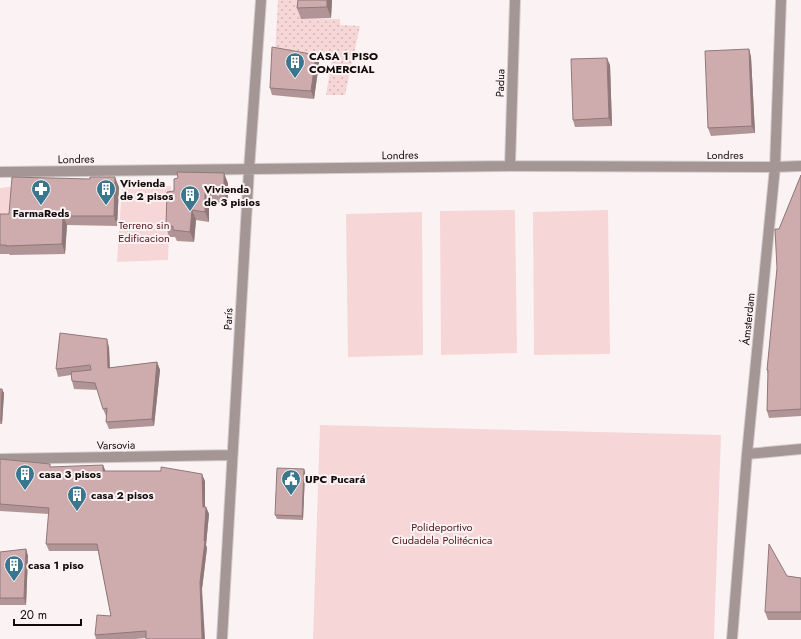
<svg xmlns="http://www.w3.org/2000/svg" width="801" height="639" viewBox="0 0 801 639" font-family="Jost,sans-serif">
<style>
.grass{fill:url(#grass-dots)}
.green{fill:#f7d6d7}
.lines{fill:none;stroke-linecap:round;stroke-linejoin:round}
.minor-casing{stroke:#d6cece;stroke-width:12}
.minor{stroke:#a59696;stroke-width:10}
.wall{fill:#b19495}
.shaded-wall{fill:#907879}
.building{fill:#ceacad;stroke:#907879}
.labels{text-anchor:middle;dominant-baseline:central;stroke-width:4;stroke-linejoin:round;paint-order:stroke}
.poi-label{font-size:11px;font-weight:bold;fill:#14090a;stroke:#fbf3f3;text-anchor:start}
.street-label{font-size:11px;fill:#14090a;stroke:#fbf3f3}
.park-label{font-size:11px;fill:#521720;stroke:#fbf3f3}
</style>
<defs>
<pattern id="grass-dots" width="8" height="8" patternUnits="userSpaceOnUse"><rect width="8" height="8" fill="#f7d6d7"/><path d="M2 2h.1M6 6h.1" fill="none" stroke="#d3b6b7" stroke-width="1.8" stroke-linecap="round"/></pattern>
</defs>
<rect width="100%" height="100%" fill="#fbf3f3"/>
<path class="grass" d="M 278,0 L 303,0 L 301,19 L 340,19 L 340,25 L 360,26 L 345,95 L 326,95 L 332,59 L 275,55 Z"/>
<path class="green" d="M 15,186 L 13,224 L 0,224 L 0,188 Z
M 171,186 L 168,260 L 117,262 L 122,187 Z
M 515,210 L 517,353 L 441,355 L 440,211 Z
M 608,210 L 610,354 L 534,355 L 533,212 Z
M 422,212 L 423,355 L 348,357 L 346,214 Z
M 320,425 L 721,435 L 714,639 L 313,639 Z"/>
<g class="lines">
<g class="minor-casing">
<path id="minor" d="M 510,166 L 515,0
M 0,172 L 510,166 L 775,167 L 801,166
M 747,454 L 801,449
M 0,459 L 232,455
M 222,639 L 249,170 L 261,0
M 732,639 L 747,454 L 775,167 L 781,0"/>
</g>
<use href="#minor" class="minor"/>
</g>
<path class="wall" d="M 298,0 L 332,0 L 331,18 L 301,19 L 297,8 Z
M 749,49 L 751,57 L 755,133 L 711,136 L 708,128 Z
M 316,55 L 319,63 L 314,99 L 272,95 L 270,88 Z
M 610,65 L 612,126 L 575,127 L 573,120 Z
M 801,175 L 801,416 L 769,418 L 767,411 L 768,375 L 767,370 L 777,268 L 779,229 Z
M 228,183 L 228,204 L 209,203 L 209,222 L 196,220 L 194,242 L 177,241 L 175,237 L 169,237 L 166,226 L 174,191 Z
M 119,187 L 117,226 L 67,225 L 65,254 L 10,255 L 9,254 L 0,254 L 0,214 L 9,214 Z
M 109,347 L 110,368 L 157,362 L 160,370 L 154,426 L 109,429 L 106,422 L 106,416 L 103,409 L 98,390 L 74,389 L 72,381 L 71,375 L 58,377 L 56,369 Z
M 0,389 L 4,393 L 2,424 L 0,424 Z
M 0,459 L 51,467 L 105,471 L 205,481 L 205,507 L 206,507 L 209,514 L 206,545 L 207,548 L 202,589 L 146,638 L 135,639 L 96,639 L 95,635 L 111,616 L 98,551 L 49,551 L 46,544 L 49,514 L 0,511 Z
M 304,469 L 305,473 L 303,520 L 277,519 L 275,515 Z
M 26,549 L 28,556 L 26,605 L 0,605 L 0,552 Z
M 787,576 L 801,578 L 801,620 L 768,620 L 765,612 Z"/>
<path class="shaded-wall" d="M 327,0 L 332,0 L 331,18 L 327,7 Z
M 749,49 L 751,57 L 755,133 L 752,126 Z
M 316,55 L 319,63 L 314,99 L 311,91 Z
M 607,58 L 610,65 L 612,126 L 609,118 Z
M 224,173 L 228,183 L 228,204 L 224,193 Z
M 115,177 L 119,187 L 117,226 L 114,216 Z
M 205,193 L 209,203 L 209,222 L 205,212 Z
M 192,210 L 196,220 L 194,242 L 190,232 Z
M 63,216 L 67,225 L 65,254 L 62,244 Z
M 107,339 L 109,347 L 110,375 L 108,368 Z
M 157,362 L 160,370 L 154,426 L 152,419 Z
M 2,389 L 4,393 L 2,424 L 1,420 Z
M 103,465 L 106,472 L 103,471 Z
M 304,469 L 305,473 L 303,520 L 302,516 Z
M 202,474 L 205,481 L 205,514 L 203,507 Z
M 206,507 L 209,514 L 206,545 L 207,548 L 202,589 L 205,639 L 202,639 L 200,582 Z
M 26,549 L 28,556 L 26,605 L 24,598 Z"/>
<path class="building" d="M 298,0 L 327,0 L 327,7 L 297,8 Z
M 272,47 L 316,55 L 311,91 L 270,88 Z
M 749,49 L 752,126 L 708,128 L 705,51 Z
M 607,58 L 609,118 L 573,120 L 571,59 Z
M 177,172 L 224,173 L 224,193 L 205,193 L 205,212 L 192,210 L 190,232 L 173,230 L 173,226 L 166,226 L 167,192 L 174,191 L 174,179 L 178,178 Z
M 801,175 L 801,409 L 767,411 L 768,370 L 767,370 L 777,268 L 775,229 L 779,229 Z
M 12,177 L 90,179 L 90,177 L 115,177 L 114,216 L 63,216 L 62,244 L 6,246 L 6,245 L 0,245 L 0,214 L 9,214 Z
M 60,333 L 107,339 L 108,368 L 157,362 L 152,419 L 106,422 L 107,408 L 103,409 L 95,383 L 72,381 L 71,372 L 91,370 L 90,365 L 56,369 Z
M 0,389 L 2,389 L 1,420 L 0,420 Z
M 0,459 L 50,464 L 50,467 L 103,465 L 103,471 L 161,471 L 161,467 L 202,474 L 203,507 L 206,507 L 204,541 L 205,541 L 200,582 L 202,639 L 146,639 L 146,631 L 95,635 L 97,615 L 111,616 L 97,544 L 46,544 L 49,508 L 0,504 Z
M 277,468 L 304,469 L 302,516 L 275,515 Z
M 769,544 L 787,576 L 801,578 L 801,612 L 765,612 Z
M 26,549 L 24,598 L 0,598 L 0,552 Z"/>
<defs>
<g id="building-pin" transform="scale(1)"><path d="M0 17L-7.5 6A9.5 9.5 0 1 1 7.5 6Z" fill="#3a778e" stroke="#fbf3f3"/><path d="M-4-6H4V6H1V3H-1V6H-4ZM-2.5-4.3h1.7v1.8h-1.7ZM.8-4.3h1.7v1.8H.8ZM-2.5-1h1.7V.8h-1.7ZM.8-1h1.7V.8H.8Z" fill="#fff"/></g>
<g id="pharmacy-pin" transform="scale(1)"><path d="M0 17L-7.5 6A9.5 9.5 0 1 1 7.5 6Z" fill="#3a778e" stroke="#fbf3f3"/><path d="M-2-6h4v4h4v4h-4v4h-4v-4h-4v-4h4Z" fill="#fff"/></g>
<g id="civic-pin" transform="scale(1)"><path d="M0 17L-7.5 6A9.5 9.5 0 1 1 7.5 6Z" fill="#3a778e" stroke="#fbf3f3"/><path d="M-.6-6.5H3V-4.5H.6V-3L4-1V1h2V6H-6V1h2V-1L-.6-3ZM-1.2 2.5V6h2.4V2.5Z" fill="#fff"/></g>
</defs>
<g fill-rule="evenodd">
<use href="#building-pin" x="295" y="62"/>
<use href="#pharmacy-pin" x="41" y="189"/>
<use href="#building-pin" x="106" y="189"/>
<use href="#building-pin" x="190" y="195"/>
<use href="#building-pin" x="25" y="474"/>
<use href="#civic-pin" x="291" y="479"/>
<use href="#building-pin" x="77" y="495"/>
<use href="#building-pin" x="14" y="565"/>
</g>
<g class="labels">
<g class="poi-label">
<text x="309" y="56">CASA 1 PISO<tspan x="309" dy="13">COMERCIAL</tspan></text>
<text x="120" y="183">Vivienda<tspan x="120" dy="13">de 2 pisos</tspan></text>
<text x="204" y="189">Vivienda<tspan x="204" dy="13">de 3 pisios</tspan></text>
<text x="41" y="213" text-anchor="middle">FarmaReds</text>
<text x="39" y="474">casa 3 pisos</text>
<text x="305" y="479">UPC Pucará</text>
<text x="91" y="495">casa 2 pisos</text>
<text x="28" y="565">casa 1 piso</text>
</g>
<g class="street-label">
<text transform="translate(500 83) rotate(-88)">Padua</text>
<text transform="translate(400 155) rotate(-1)">Londres</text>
<text x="725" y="155">Londres</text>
<text transform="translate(76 159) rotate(-1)">Londres</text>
<text transform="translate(228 319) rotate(-87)">París</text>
<text transform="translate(748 319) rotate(-84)">Ámsterdam</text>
<text transform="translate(116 445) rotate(-1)">Varsovia</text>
</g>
<g class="park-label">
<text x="144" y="225">Terreno sin<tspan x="144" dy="13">Edificacion</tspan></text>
<text x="442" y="527">Polideportivo<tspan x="442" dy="13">Ciudadela Politécnica</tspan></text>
</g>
</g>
<path d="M14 619v6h67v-6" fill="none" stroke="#14090a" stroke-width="2"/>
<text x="20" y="619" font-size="12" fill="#14090a" stroke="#fbf3f3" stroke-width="3" paint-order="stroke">20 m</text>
</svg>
